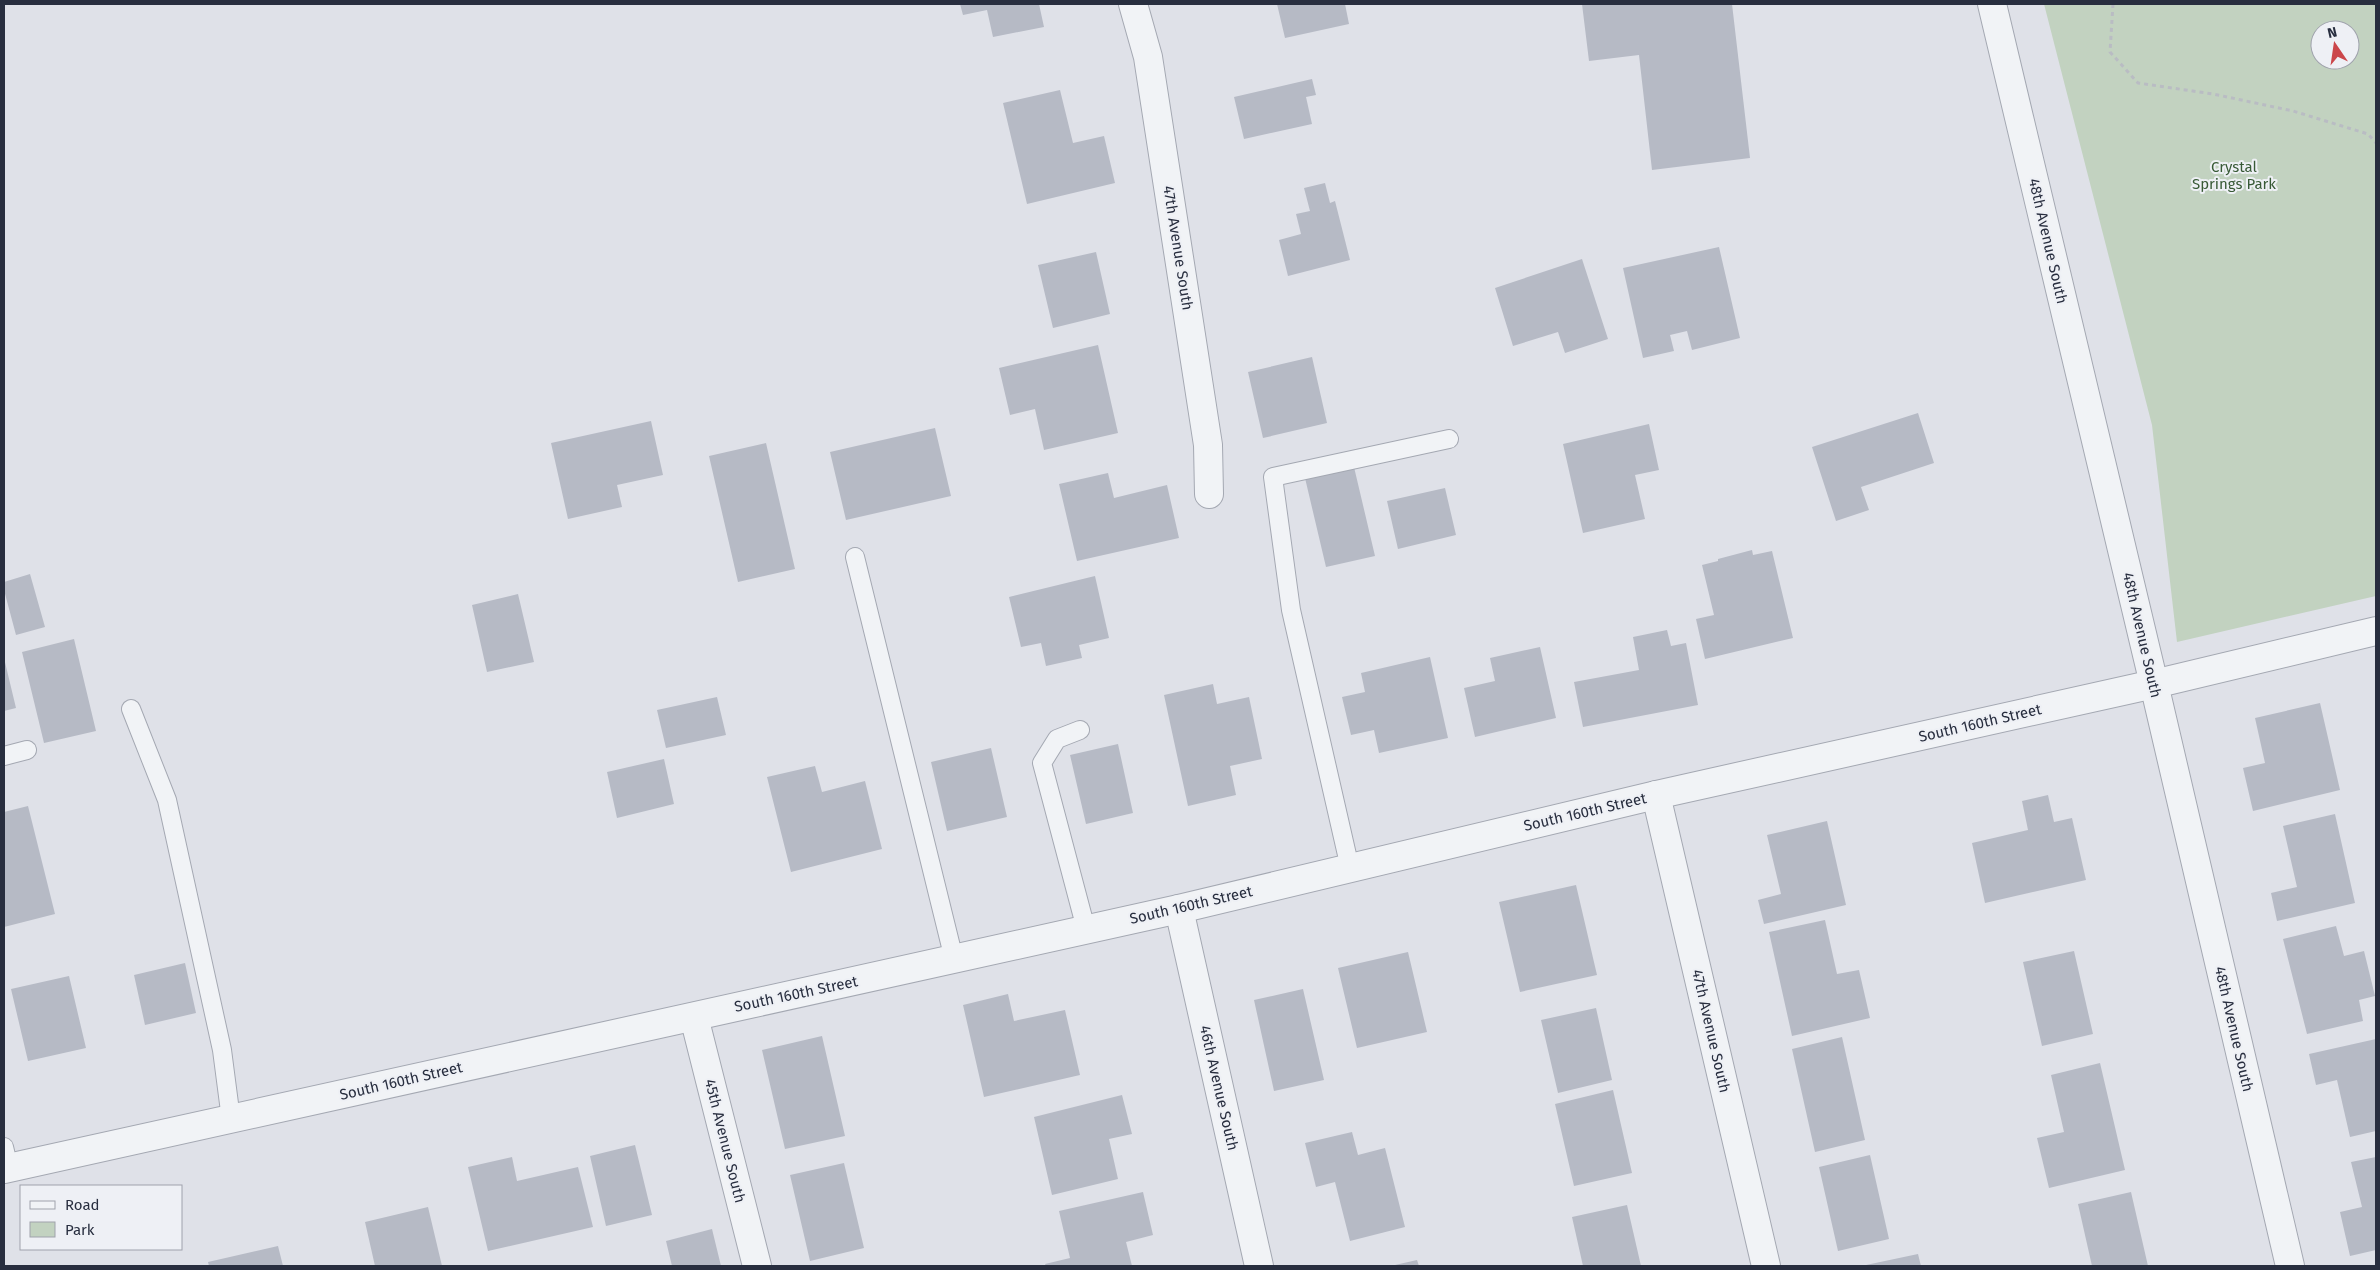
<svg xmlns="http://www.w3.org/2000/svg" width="2380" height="1270" viewBox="0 0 2380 1270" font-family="'Fira Sans',sans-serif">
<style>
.green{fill:#c2d2c0;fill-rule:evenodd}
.building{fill:#b6bac5}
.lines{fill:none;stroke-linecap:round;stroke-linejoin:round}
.service-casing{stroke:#a4a8b2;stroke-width:20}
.minor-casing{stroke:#a4a8b2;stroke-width:30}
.tertiary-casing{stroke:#a4a8b2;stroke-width:30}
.path{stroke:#b9bcc3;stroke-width:3;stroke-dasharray:4 4;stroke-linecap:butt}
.service{stroke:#f1f3f6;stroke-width:18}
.minor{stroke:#f1f3f6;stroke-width:28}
.tertiary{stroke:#f1f3f6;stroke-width:28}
.labels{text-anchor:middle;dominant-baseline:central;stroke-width:4;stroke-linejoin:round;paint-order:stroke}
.park-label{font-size:15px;fill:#385a36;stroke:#eef0f5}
.street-label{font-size:15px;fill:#282e3f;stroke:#eef0f5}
</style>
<rect width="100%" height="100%" fill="#dfe1e8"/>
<path class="green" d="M 2044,4 L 2376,4 L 2376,596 L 2177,642 L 2152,425 ZM 2320,30 L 2350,30 L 2350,60 L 2320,60 Z"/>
<path class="building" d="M 960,4 L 1039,4 L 1044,27 L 993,37 L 987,10 L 963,15 Z
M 1277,4 L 1345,4 L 1349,24 L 1285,38 Z
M 1582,4 L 1732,4 L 1750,158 L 1652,170 L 1639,55 L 1589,61 Z
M 1312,79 L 1316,95 L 1306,97 L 1312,124 L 1244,139 L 1234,97 Z
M 1060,90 L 1073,143 L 1104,136 L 1115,183 L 1027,204 L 1003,103 Z
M 1325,183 L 1330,203 L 1335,201 L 1350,260 L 1288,276 L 1279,240 L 1301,234 L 1296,214 L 1310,211 L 1304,188 Z
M 1719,247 L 1740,338 L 1692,350 L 1687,331 L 1670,335 L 1674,351 L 1643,358 L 1623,268 Z
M 1096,252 L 1110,314 L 1053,328 L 1038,265 Z
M 1582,259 L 1608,339 L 1565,353 L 1558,332 L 1513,346 L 1495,288 Z
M 1098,345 L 1118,433 L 1044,450 L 1035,409 L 1010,415 L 999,368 Z
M 1312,357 L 1327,423 L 1263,438 L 1248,372 Z
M 1918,413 L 1934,463 L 1861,487 L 1869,510 L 1836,521 L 1812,447 Z
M 651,421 L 663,475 L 617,485 L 622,507 L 568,519 L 551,443 Z
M 1649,424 L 1659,470 L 1635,475 L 1645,519 L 1583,533 L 1563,444 Z
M 935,428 L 951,496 L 846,520 L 830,452 Z
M 766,443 L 795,569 L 738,582 L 709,456 Z
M 1354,467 L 1375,556 L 1326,567 L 1305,478 Z
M 1108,473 L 1114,498 L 1167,485 L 1179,538 L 1077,561 L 1059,484 Z
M 1445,488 L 1456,535 L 1398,549 L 1387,501 Z
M 1752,550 L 1753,555 L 1772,551 L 1793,638 L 1705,659 L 1696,619 L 1714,615 L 1702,565 L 1718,561 L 1718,559 Z
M 30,574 L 45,627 L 16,635 L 4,590 L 4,582 Z
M 1095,576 L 1109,638 L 1079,645 L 1082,658 L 1046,666 L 1041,643 L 1021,647 L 1009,597 Z
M 518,594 L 534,662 L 487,672 L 472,605 Z
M 1667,630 L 1671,646 L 1686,643 L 1698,705 L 1583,727 L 1574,682 L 1639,670 L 1633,637 Z
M 74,639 L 96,731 L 44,743 L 22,652 Z
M 1540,647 L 1556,718 L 1475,737 L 1464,688 L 1495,681 L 1490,658 Z
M 1430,657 L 1448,738 L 1379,753 L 1374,730 L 1351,735 L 1342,697 L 1365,692 L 1361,673 Z
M 4,658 L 16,708 L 4,711 Z
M 1213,684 L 1217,704 L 1249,697 L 1262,759 L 1230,766 L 1236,795 L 1188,806 L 1164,695 Z
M 717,697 L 726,735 L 666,748 L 657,710 Z
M 2320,703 L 2340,790 L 2253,811 L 2243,768 L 2265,763 L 2255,718 Z
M 1118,744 L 1133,813 L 1086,824 L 1070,755 Z
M 991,748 L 1007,817 L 947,831 L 931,762 Z
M 664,759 L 674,804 L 617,818 L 607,772 Z
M 815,766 L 822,792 L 865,781 L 882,849 L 791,872 L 767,777 Z
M 2048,795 L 2054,822 L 2072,818 L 2086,880 L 1985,903 L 1972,843 L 2028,830 L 2022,801 Z
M 28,806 L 55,914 L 4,927 L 4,812 Z
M 2335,814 L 2355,903 L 2277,921 L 2271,893 L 2297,887 L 2283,826 Z
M 1827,821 L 1846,905 L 1764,924 L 1758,900 L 1781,894 L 1767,835 Z
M 1576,885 L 1597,975 L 1520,992 L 1499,902 Z
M 1825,920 L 1837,974 L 1859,970 L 1870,1018 L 1792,1036 L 1769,932 Z
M 2336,926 L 2344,956 L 2364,951 L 2375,996 L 2359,1000 L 2363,1021 L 2307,1034 L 2283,939 Z
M 2074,951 L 2093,1034 L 2042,1046 L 2023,962 Z
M 1408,952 L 1427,1032 L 1357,1048 L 1338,968 Z
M 185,963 L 196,1013 L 145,1025 L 134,975 Z
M 69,976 L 86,1048 L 28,1061 L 11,989 Z
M 1303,989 L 1324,1080 L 1274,1091 L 1254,1000 Z
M 1008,994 L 1014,1021 L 1065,1010 L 1080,1075 L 984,1097 L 963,1005 Z
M 1596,1008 L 1612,1080 L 1558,1093 L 1541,1020 Z
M 822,1036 L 845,1136 L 785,1149 L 762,1050 Z
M 1842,1037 L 1865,1140 L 1815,1152 L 1792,1049 Z
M 2376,1039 L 2376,1131 L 2350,1137 L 2337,1080 L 2316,1085 L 2309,1054 Z
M 2100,1063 L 2125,1170 L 2049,1188 L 2037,1138 L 2064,1132 L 2051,1075 Z
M 1613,1090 L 1632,1173 L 1574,1186 L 1555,1104 Z
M 1122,1095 L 1132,1134 L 1109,1139 L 1118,1179 L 1052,1195 L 1034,1117 Z
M 1352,1132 L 1358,1155 L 1385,1148 L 1405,1227 L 1350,1241 L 1335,1182 L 1316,1187 L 1305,1143 Z
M 635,1145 L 652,1215 L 606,1226 L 590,1156 Z
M 1870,1155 L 1889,1239 L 1838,1251 L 1819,1167 Z
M 512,1157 L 517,1181 L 578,1167 L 593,1227 L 488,1251 L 468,1167 Z
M 2376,1157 L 2376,1250 L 2350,1256 L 2340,1212 L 2362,1207 L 2351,1162 Z
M 844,1163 L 864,1248 L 810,1261 L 790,1175 Z
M 1143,1192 L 1153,1235 L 1126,1242 L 1132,1266 L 1046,1266 L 1045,1264 L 1070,1258 L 1059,1211 Z
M 2131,1192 L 2148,1266 L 2092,1266 L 2078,1204 Z
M 1627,1205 L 1641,1266 L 1583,1266 L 1572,1217 Z
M 428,1207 L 442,1266 L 375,1266 L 365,1222 Z
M 712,1229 L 721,1266 L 672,1266 L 666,1241 Z
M 278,1246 L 283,1266 L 209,1266 L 208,1262 Z
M 1918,1254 L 1921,1266 L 1866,1266 L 1866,1265 Z
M 1417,1260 L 1419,1266 L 1395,1266 L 1395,1265 Z"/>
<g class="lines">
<g class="service-casing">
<path id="service" d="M 855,557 L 954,959
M 131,709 L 167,800 L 222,1050 L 231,1119
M 1080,730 L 1057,739 L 1042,763 L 1086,929
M 4,756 L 27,750
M 1350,868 L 1291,610 L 1273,477 L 1449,439
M 4,1147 L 9,1168"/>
</g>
<g class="minor-casing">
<path id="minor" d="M 1133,4 L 1148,57 L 1208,445 L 1209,494
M 1992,4 L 2154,684 L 2290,1266
M 1656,795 L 1766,1266
M 1179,909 L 1259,1266
M 694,1017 L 757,1266"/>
</g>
<g class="tertiary-casing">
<path id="tertiary" d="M 4,1169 L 1179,909 L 1656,795 L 2154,684 L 2376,631"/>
</g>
<path class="path" d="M 2113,4 L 2110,52 L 2138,83 L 2213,94 L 2293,111 L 2368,134 L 2376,143"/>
<use href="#service" class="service"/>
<use href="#minor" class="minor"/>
<use href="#tertiary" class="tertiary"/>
</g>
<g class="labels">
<g class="park-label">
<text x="2234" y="167">Crystal<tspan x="2234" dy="17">Springs Park</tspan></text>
</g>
<g class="street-label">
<text transform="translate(2048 241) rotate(77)">48th Avenue South</text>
<text transform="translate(1178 248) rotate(81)">47th Avenue South</text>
<text transform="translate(2142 635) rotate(77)">48th Avenue South</text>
<text transform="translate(1980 723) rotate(-13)">South 160th Street</text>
<text transform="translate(1585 812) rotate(-13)">South 160th Street</text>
<text transform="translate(1191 905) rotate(-13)">South 160th Street</text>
<text transform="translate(796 994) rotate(-12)">South 160th Street</text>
<text transform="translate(2234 1029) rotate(77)">48th Avenue South</text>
<text transform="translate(1711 1031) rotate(77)">47th Avenue South</text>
<text transform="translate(401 1081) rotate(-13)">South 160th Street</text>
<text transform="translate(1219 1088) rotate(77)">46th Avenue South</text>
<text transform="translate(725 1141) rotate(76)">45th Avenue South</text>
</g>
</g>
<rect width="2380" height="1270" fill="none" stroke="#282e3f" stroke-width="10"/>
<rect x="20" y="1185" width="162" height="65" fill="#eef0f5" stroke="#9fa2ac"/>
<rect x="30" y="1201" width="25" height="8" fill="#f1f3f6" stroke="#9fa2ac"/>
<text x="65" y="1210" font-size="15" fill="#282e3f">Road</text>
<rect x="30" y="1222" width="25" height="15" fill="#c2d2c0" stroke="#9fa2ac"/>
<text x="65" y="1235" font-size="15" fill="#282e3f">Park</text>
<g transform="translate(2335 45) rotate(347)"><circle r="24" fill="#eef0f5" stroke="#9fa2ac"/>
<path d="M0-4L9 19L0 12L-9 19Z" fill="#cb464a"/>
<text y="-8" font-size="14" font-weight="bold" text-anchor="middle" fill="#282e3f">N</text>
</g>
</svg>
